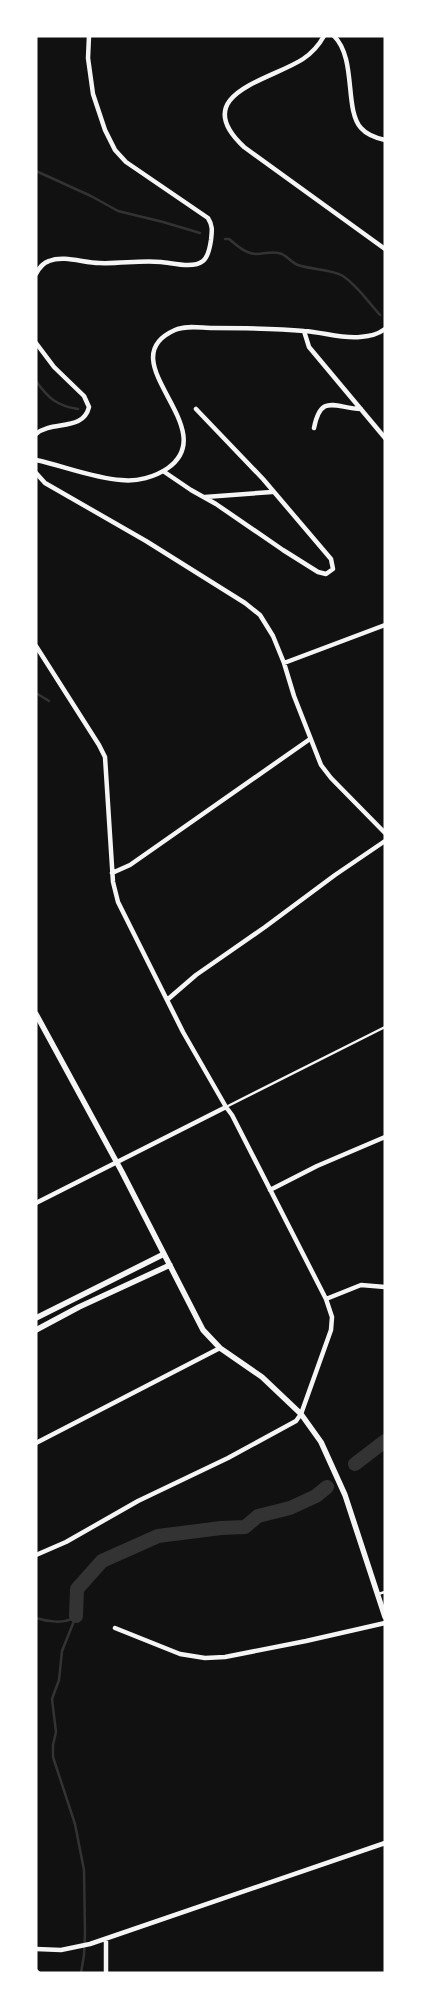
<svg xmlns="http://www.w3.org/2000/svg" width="421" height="2009" viewBox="0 0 421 2009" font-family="Helvetica,sans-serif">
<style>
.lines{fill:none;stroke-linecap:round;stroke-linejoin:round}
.stream{stroke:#333;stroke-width:2.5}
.river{stroke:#333;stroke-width:14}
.service{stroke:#f5f5f5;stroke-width:2.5}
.minor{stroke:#f5f5f5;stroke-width:4.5}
.tertiary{stroke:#f5f5f5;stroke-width:5.5}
</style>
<rect width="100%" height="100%" fill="#111"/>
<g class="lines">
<path class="stream" d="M 36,171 L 91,196 L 118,211 L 163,222 L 200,233
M 225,239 L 229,239 C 236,245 246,254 256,254 C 266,254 273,250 282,254 C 288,257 292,263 298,265 C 312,270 332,269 343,276 C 358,286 368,302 380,315
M 36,381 C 48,398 57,406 78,409
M 36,693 L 49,701
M 76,1616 L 62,1651 L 59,1680 L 52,1699 L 56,1732 L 53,1745 L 53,1757 L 75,1824 L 84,1870 L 85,1934 L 84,1955 L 81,1973
M 36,1618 C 48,1622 65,1624 75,1617"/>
<path class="river" d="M 355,1464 L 385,1441
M 76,1616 L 77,1589 L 102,1561 L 158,1536 L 221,1528 L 245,1527 L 258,1516 L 290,1508 L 316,1496 L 327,1487"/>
<path class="service" d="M 226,1107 L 385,1027
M 378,1594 L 385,1592"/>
<path class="minor" d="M 324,36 C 319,45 312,53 303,59 C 271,80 187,94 244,147 L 385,249
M 334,36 C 357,59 344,109 361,128 C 367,135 376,138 385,140
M 36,274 C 39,268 43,263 49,261 C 64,255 84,263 99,263 C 120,264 140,260 161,262 C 173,263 193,269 203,261 C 208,257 210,247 211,240 C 212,231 213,226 208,218 L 126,162 L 115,150 L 105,130 L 93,94 L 88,58 L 89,36
M 304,331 L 309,347 L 385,438
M 36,343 L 54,367 L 84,396 L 89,407 C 83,432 52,420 36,434
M 314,428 C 321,393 335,408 361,409
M 36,460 C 64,466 93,478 121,480 C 137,482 155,477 168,468 C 224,428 107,360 175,330 C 186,325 201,328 213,328 C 243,328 274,328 304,331 C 322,332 342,339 360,337 C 370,336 377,335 385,329
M 163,471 L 191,490 L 216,504 L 283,550 L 318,572 L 326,574 L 333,569 L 331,559 L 263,479 L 196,409
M 36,473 L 45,483 L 146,541 L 245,603 L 260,615 L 273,636 L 284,663 L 294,696 L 321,765 L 331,778 L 385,833
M 205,497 L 272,492
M 36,646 L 99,745 L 105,757 L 113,882 L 118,902 L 183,1032 L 226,1107 L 232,1115 L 326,1299 L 332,1317 L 331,1330 L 301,1414 L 296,1421 L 228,1458 L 138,1501 L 66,1542 L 36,1555
M 284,663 L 385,625
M 112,873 L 130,865 L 310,739
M 167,1000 L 196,975 L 265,927 L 335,875 L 385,841
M 270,1190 L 317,1166 L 385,1137
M 36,1203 L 226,1107
M 326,1299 L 361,1285 L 385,1287
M 36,1443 L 220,1348
M 115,1628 L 180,1654 L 205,1658 L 225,1657 L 306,1641 L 385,1623
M 106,1939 L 106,1973
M 36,1949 L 61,1950 L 90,1944 L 385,1843
M 36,1971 L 38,1973"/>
<path class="tertiary" d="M 36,1014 L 122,1172 L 203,1330 L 220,1348 L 262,1377 L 301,1414 L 321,1442 L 345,1495 L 385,1617
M 36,1318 L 164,1254
M 36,1330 L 79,1307 L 170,1265"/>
</g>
<rect width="421" height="2009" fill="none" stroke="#ffffff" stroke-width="75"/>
</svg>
